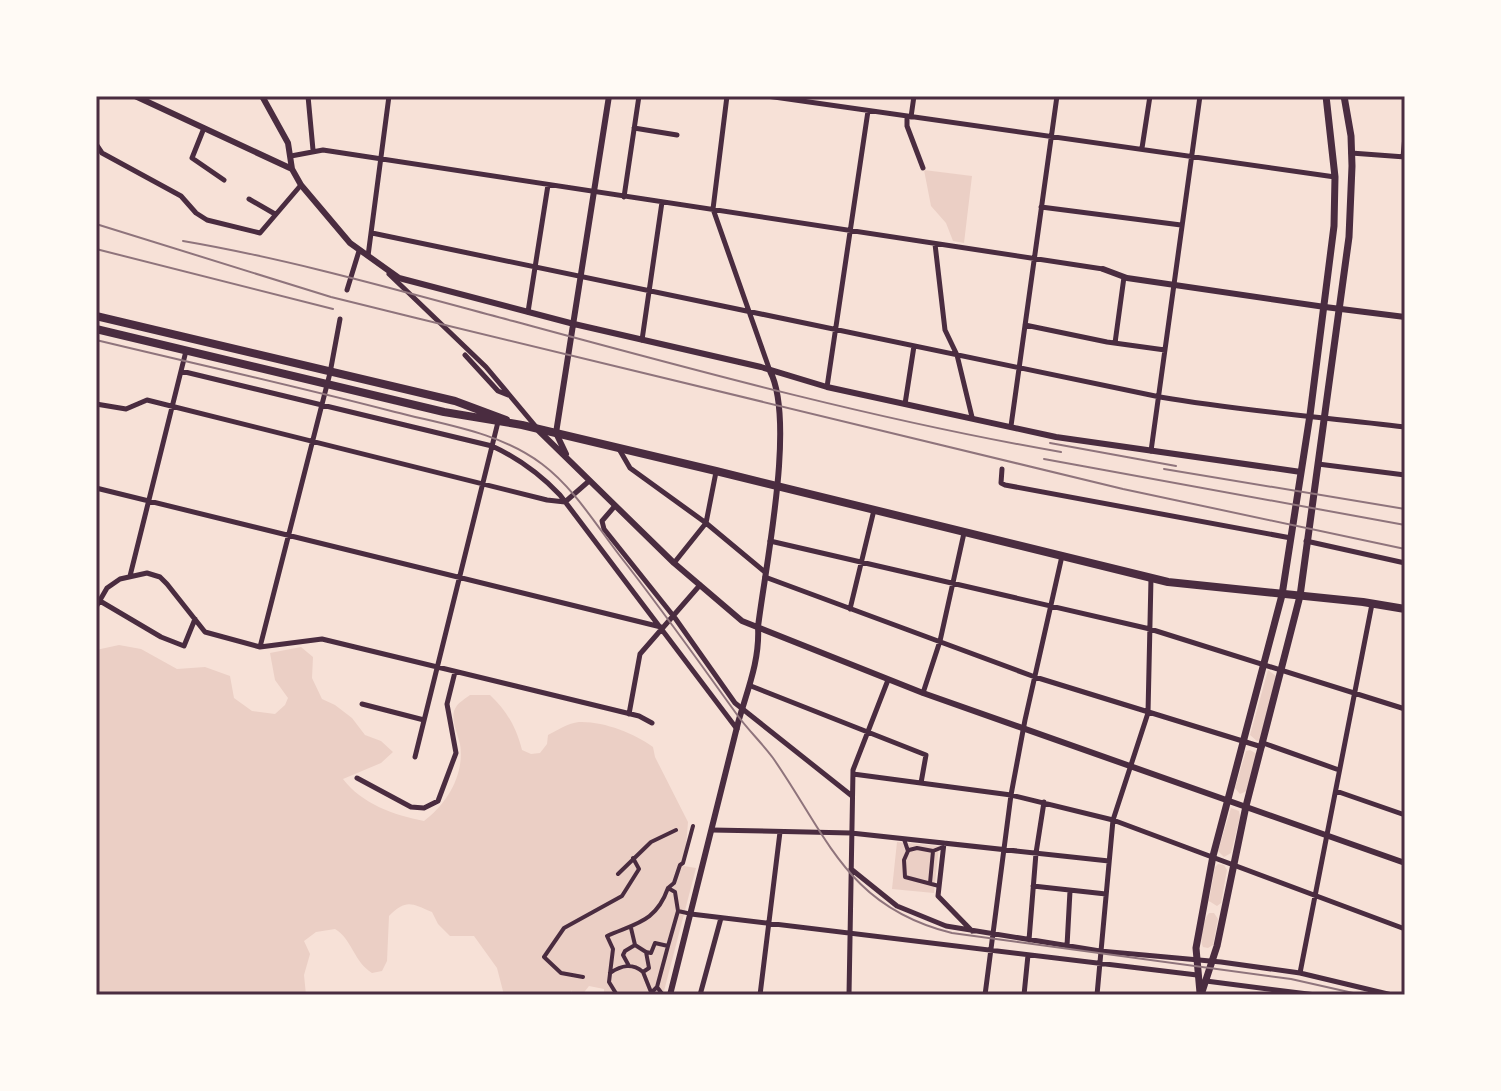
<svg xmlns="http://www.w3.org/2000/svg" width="1501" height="1091" viewBox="0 0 1501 1091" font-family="Helvetica,sans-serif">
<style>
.green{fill:#ebcfc5}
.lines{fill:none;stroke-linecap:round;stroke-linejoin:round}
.pedestrian{stroke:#4a2c40;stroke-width:4}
.minor{stroke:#4a2c40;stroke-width:5}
.tertiary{stroke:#4a2c40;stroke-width:6}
.secondary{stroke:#4a2c40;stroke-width:7}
.trunk{stroke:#4a2c40;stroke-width:8}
.rail{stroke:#8f747c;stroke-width:2}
.neatline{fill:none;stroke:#4a2c40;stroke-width:3}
</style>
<rect width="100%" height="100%" fill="#f7e1d7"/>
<path class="green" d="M 924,170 L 972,176 L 964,243 L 953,241 L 946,223 L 931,206 Z
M 119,645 L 141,649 L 177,669 L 205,667 L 230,676 L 234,698 L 252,711 L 275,714 L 285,705 L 288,698 L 275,680 L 270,653 L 301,647 L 313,657 L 312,678 L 322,699 L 335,705 L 352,718 L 365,735 L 381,741 L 393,752 L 381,763 L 343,779 C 362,804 394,815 424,821 C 447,804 465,774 460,744 C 458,734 449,717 456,707 C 458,703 466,698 470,695 L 490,695 C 507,711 516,727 522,750 L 531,754 L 540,753 L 547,744 L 548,735 C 558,730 568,723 579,722 C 603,721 634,733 653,747 L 655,757 L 688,822 L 685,859 L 678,865 L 696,868 L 663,995 L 604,995 L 604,989 L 589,986 L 582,995 L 572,995 L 572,990 L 570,995 L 504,995 L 497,968 L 474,936 L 450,936 L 438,924 L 432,912 C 411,903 406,899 389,916 L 387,961 L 382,971 L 372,973 C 354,962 352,939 335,929 L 316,932 L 304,941 L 310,954 L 304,975 L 306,995 L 96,995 L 96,650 Z
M 1268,670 L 1276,676 L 1260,740 L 1257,741 L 1250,735 Z
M 1250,750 L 1257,754 L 1247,791 L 1240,794 L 1235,788 L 1246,751 Z
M 1231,808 L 1239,811 L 1240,817 L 1231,853 L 1224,857 L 1218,851 Z
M 897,842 L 939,846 L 934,893 L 892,889 Z
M 1218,864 L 1224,865 L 1227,870 L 1221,903 L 1217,906 L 1209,901 L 1215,867 Z
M 1209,913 L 1214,913 L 1218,919 L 1213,945 L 1208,948 L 1203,947 C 1199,939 1203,920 1209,913 Z"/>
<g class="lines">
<path class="pedestrian" d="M 904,839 L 908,851 L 904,860 L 905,877 L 939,886
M 909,850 L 917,848 L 933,851
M 618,874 L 651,842 L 676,830
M 930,883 L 933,851 L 943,847
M 678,911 L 675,892 L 668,888 L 674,883 L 680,865 L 683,863 L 693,826
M 631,928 L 635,945 L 646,952
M 629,966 L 623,955 L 625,951 L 635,945
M 610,973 C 622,965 632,963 643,972
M 583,977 L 561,973 L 544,957 L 564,928 L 622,896 L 639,869 L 633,858
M 657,987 L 668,946
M 651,992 L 643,972 L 649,968 L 646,952 L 651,953 L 655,943 L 668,946 L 678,911 L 687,913
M 617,995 L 609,982 L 613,949 L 607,936 C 636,923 656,922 668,888
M 649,995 L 657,987 L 663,995"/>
<path class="minor" d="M 308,96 L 313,150
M 727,96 L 713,209 L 770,371
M 767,96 L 1335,177
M 907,117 L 907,126 L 923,168
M 911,117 L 914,96
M 204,128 L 192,158 L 224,180
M 634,128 L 677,135
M 96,144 L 102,153 L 181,196 L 196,213 L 207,220 L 260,233 L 301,185
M 1142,148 L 1150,96
M 1351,153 L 1405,157
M 291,156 L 323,150 L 1103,269
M 1403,157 L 1405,136
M 624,197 L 639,96
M 249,199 L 275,214
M 1041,207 L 1181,225
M 372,233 L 1160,397 C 1241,411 1323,417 1405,427
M 935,244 L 945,330 L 957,355 L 972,417
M 368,256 L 389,96
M 389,274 L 486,367 L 537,428
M 347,290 L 359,251
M 528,312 L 548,185
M 1025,325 L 1107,342 L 1165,350
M 642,340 L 662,202
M 1115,343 L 1124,277
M 465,355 L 498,391 L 508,395
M 181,371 L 492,446 C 518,458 540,474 560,495 L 737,729
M 827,387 L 868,111
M 96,404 L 126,409 L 147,400 L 547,500 L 565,502 L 589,481
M 905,404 L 914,346
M 1011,426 L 1057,96
M 619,449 L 630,468 L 706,523 L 765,572
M 1151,451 L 1200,96
M 1318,464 L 1405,475
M 1002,469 L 1001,483 L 1005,485 L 1291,538
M 96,488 L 661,627
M 614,507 L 602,521 L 604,529 L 675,618 L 735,703 L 852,796
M 770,541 L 1150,629 L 1405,709
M 1306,541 L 1405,563
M 674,563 L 706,523 L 716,472
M 130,576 L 186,351
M 765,577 L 1035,677 L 1262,747
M 100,601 L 161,637 L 184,646 L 195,619
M 96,607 L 107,588 L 120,579 L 147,573 L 160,577 L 167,584 L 205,632 L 260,647 L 322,639 L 639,716 L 652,723
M 850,609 L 874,510
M 260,647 L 330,373 L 340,319
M 751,686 L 926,755 L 921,783
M 923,693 L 940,641 L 964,533
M 362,704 L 424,720
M 629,714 L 640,654 L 700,585
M 1263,743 L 1339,770
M 415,757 L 498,422
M 853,774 L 1011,795 L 1113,820 L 1405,929
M 357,778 L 411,807 L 424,808 L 438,801 L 456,753 L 447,704 L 455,672
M 1336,791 L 1405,815
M 712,830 L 851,833 L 1109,861
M 944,843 L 938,896 L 972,931
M 851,869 L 897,906 L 946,926 L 1100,951 L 1221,962 L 1300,973 L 1392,995
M 1033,886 L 1106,894
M 691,914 L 1197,975
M 1029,940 L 1036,853 L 1044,802
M 1067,946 L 1070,891
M 1300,973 L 1372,604
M 1206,981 L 1316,995
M 700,995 L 721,918
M 760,995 L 780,832
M 849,995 L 853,770 L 888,680
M 985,995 L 1011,795 L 1025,720 L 1062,556
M 1024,995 L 1028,955
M 1097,995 L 1113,820 L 1148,713 L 1151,578
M 1404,995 L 1405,992"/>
<path class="tertiary" d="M 135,96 L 292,169
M 262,96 L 288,143 L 292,169 L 301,185 L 350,243 L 399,278 L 574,324 L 761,367 L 827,387 L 1056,437 L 1301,472
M 1103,269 L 1127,278 L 1325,307 L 1405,317
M 539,431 L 674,563 L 742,621 L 923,693 L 1405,863
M 566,454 L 556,433 L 609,96
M 670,995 L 738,723 C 747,691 760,661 758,627 C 765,568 796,421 770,371"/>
<path class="secondary" d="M 1200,993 L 1196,948 L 1213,856 L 1282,595 L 1310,415 L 1334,226 L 1335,177 L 1326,96
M 1201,995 L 1217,946 L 1246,806 L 1300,596 L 1349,237 L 1352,166 L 1351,136 L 1344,96"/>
<path class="trunk" d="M 96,316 L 455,401 L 506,420
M 96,329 L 444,412 L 522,425 L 716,471 L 1168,582 L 1363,602 L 1405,609"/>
<path class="rail" d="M 96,224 L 331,297 L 412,317 L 1123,489 L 1405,549
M 183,241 C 294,260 404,292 513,321 C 694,370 876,420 1061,452
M 96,249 L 333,309
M 96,340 C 196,364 296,386 395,412 C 446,425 499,432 542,464 C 574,488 596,525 620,556 C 661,608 699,662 738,716 C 749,731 762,743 773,758 C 828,837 847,907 952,933 L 1291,979 L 1362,995
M 1050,443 L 1176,466
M 1044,459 L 1405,525
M 1164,469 L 1405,509"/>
</g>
<rect width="1501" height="1091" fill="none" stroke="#fffaf5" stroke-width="196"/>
<rect x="98" y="98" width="1305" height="895" class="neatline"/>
</svg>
